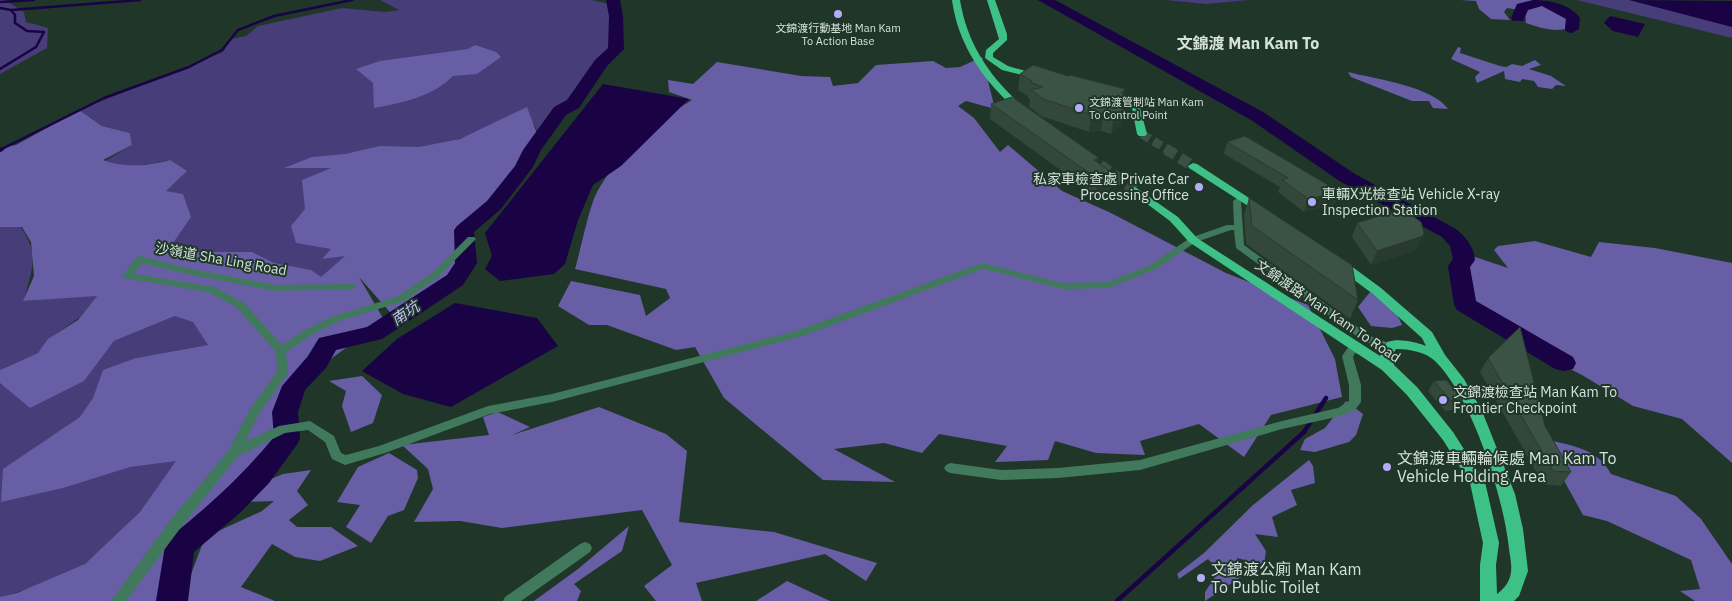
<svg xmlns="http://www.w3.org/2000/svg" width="1732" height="601" viewBox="0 0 1732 601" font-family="'IBM Plex Sans','Noto Sans SC',sans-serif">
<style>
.green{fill:#463d79}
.forest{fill:#675ea5}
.water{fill:#190344}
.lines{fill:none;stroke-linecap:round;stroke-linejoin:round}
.stream-far2{stroke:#190344;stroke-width:2.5}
.stream-far1{stroke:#190344;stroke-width:4}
.stream{stroke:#190344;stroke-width:4.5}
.river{fill:#190344;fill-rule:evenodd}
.primary-tunnel-far1{stroke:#3a5044;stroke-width:9;stroke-dasharray:9 4.5;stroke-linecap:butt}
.primary-tunnel{stroke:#3a5044;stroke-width:11;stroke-dasharray:11 5.5;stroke-linecap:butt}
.minor{fill:#41795c;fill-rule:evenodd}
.primary{fill:#3ec186;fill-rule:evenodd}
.wall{fill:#33473b}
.shaded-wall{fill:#293a30}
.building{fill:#3b5345;stroke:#293a30}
.poi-dot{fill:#b4acf9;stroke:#1f3629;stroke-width:2}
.labels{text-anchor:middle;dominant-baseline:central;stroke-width:4;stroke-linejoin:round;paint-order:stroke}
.far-poi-label{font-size:11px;fill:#d5e2da;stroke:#1f3629}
.poi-label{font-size:14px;fill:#d5e2da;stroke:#1f3629;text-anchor:start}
.street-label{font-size:14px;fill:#d5e2da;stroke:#1f3629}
.water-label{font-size:15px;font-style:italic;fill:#c4bffb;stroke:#1f3629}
.far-district-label{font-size:16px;font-weight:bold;fill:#d5e2da;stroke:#1f3629}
.near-poi-label{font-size:16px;fill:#d5e2da;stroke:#1f3629;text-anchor:start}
</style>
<rect width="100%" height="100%" fill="#1f3629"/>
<path class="green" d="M 0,0 L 5,0 L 24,12 L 26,22 L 48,28 L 47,48 L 0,74 Z
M 380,0 L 592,0 L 614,5 L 616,49 L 604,60 L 573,104 L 560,111 L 541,136 L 524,109 L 475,134 L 426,149 L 319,168 L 333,168 L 349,252 L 321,282 L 247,257 L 162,248 L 155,192 L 170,160 C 151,165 124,169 105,161 L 132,145 L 130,133 L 102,126 L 79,110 L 223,52 L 231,39 L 246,36 L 258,26 L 342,8 L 385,12 L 399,10 Z
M 1166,0 L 1249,0 L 1206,4 Z
M 1577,0 L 1632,0 L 1732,26 L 1732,38 Z
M 18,223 C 41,255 32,266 24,301 L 98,295 L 80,317 L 56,334 L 38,353 L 0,370 L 0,225 Z
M 175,316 L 195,318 L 209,345 L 136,358 L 130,467 L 175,456 L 184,463 C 153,498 122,535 86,563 C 71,574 19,592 0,598 L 0,383 L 86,377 L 114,341 Z"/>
<path class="forest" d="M 1460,0 L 1531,0 L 1567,10 L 1565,29 C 1552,32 1538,27 1526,23 L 1525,11 L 1507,8 L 1504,12 L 1510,20 L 1491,19 L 1479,9 L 1476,1 Z
M 475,45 L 496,52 L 501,57 L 477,74 L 453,76 C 432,97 402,103 374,108 L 373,83 L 356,69 L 380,61 L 468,49 Z
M 1458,47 L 1461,48 L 1460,53 L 1500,66 L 1506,67 L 1512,64 L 1522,66 L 1535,60 L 1541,65 L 1529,69 L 1551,76 L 1566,86 L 1556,85 L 1552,89 L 1538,87 L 1534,81 L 1522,79 L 1520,82 L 1505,79 L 1504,71 L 1477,83 L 1475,77 L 1480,72 L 1451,59 Z
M 982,57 L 995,109 L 966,101 L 958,106 L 974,118 L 1000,152 L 1008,145 L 1062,191 L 1111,213 L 1226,273 L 1308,305 L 1335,359 L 1342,397 L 1271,415 L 1244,457 L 1199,424 L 1140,441 L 1145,455 L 1096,453 L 1055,441 L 1048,460 L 995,462 L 1007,446 L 939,434 L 922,453 L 884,443 L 834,449 L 895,482 L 823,480 L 724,398 L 695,347 L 676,350 L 607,325 L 589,325 L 558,306 L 571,281 L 640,295 L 646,316 L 670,298 L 666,289 L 575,269 C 581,249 588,210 597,192 C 616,157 658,120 692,100 L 669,92 L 668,80 L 693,84 L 717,62 L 801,76 L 830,77 L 833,86 L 858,83 L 876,65 L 933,61 L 946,68 L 960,67 Z
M 1348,72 C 1375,79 1432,86 1448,109 L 1433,108 L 1429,101 L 1412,101 L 1351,77 Z
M 527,107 L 539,139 L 517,177 L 464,230 L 466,263 L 460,273 L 396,319 L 359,277 L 387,325 L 362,336 L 294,386 L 265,461 L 169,553 L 165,601 L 0,601 L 0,597 L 17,593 L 85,564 L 140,512 L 176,461 L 130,467 L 63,488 L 1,502 L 3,469 L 80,417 L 93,398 L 103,370 L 136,358 L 208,345 L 193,322 L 175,316 L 114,341 L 84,381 L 30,408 L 0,383 L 0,370 L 38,353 L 48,339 L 78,320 L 97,296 L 23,301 L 34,276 L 31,242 L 22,227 L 0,227 L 0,148 L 16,145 L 79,110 L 102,126 L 130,133 L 132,145 L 103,160 C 123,168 150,166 170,160 L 187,171 L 166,191 L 183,194 L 191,217 L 173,243 L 173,252 L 252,252 L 274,263 L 311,270 L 321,277 L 345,256 L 322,259 L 331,249 L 296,243 L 291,226 L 305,209 L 302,180 L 331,168 L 284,168 L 312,157 L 345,154 L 380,146 L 419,147 L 460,139 Z
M 1535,241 L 1591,257 L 1599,242 L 1655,248 L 1732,263 L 1732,463 L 1682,419 L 1633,406 L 1582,375 L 1517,342 L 1496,325 L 1476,318 L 1462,308 L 1456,268 L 1466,254 L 1508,268 L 1494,250 L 1498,246 Z
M 1370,292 C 1383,300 1397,310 1402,325 L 1392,328 L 1371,326 L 1358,307 Z
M 362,376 L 382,395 L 373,423 L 351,432 L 342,406 L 346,391 L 329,381 Z
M 1346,401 L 1363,414 L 1356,435 L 1349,442 L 1315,452 L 1300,450 L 1305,439 L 1325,428 Z
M 599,407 L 666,434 L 687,451 L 679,522 L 774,532 L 877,563 L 866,581 L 825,554 L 696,583 L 702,601 L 656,601 L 644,586 L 672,565 L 642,510 L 502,528 L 460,521 L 414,522 L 433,489 L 428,469 L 402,445 L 489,435 L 483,417 L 498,412 L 530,427 L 512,435 Z
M 1541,439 C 1568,444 1598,448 1611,474 L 1676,496 L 1701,519 L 1732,564 L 1732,601 L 1695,601 L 1680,591 L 1700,589 L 1691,560 L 1607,521 L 1583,515 Z
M 389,453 L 417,470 L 418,478 L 404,510 L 388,516 L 371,543 L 346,527 L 360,505 L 337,502 L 358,467 Z
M 1309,460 L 1313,466 L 1315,483 L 1291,490 L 1297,505 L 1272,517 L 1278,537 L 1255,534 L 1266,551 L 1264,565 L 1237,558 L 1241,577 L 1205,601 L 1205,592 L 1219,571 L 1208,559 L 1179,579 L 1177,574 L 1204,553 L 1253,505 Z
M 311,470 L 297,491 L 308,505 L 289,520 L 297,527 L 331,527 L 358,546 L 320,561 L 295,557 L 272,544 L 241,587 L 275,601 L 181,601 L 205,537 L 262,511 L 274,501 L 245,502 L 257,485 L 283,474 Z
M 629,526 L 622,551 L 574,584 L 581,591 L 577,601 L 534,601 L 578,569 Z
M 787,581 L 830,601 L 756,601 Z"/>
<path class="water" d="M 1629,0 L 1732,1 L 1732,27 Z
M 1610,16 L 1645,24 L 1638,37 L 1613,31 L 1604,23 Z
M 603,84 L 689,99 L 621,166 L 593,185 L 578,220 L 565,264 L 554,274 L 500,281 L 485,269 L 492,256 L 485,233 Z
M 455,303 L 537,318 L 558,346 L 451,407 L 403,394 L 362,371 L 397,339 Z"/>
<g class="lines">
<path class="stream-far2" d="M 0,2 L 34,0
M 0,8 L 11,10 L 140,0
M 0,69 L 36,47 L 44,32 L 27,31 L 15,23 L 15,15 L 11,10
M 0,150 L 104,98 L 189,67 L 222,50 L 238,30 L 274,16 L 352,0"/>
<path class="stream-far1" d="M 0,150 L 2,149"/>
<path class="stream" d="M 1117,601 L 1304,432 L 1326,398"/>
<path class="river" d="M 606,0 L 620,0 L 623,16 L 624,49 L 607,66 L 579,108 L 566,115 L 541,150 L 533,167 L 501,209 L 474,232 L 477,263 L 463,285 L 382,339 L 336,350 L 326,368 L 305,390 L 298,412 L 300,439 L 296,446 L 269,483 L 241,512 L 194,552 L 188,601 L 156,601 L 165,546 L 170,537 C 211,504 240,478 274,437 L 272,412 L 282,386 L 308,356 L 319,338 L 367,327 L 447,275 L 455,263 L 454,230 L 457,226 L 487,201 L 515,166 L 523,150 L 554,107 L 567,100 L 595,60 L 608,48 L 609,16 Z
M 1038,0 L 1055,0 L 1263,112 L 1355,174 L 1456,229 C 1466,237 1474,247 1475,260 L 1470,267 L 1476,301 L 1573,357 L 1576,363 L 1573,369 L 1564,371 L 1555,369 L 1457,310 L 1454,305 L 1448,266 L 1453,259 L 1450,246 L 1442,237 L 1341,182 L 1251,120 Z
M 1533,0 C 1549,0 1570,4 1580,18 L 1579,29 L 1572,33 L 1567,32 L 1565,29 L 1566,19 L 1542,6 L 1528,10 L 1523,21 L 1513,21 L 1511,18 L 1517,4 Z"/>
<path class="primary-tunnel-far1" d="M 1142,134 L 1168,150"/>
<path class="primary-tunnel" d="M 1166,149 L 1193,166
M 1100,165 L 1135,190"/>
<path class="minor" d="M 1237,198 L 1241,201 L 1244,245 L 1370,336 L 1394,345 L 1395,348 L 1394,351 L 1386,351 L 1362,340 L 1236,248 L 1234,230 L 1231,230 L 1196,242 L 1156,269 L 1109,288 L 1063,289 L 983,269 L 803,336 L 552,402 L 490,414 L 385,453 L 345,465 L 332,459 L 325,442 L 308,430 L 285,433 L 238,456 L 182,526 L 126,601 L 111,601 L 172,518 L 229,450 L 250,409 L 277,372 L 276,352 L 236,307 L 208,292 L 124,278 L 122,276 L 137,257 L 140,256 L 186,268 L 275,285 L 354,284 L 356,286 L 354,288 L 351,289 L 275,291 L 186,274 L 142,263 L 134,274 L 214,287 L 244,303 L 282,345 L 305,330 L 331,317 L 396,297 L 431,274 L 468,237 L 474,237 L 476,239 L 437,278 L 404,301 L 339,321 L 313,334 L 286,352 L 288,373 L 259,414 L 245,442 L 279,426 L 310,421 L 334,436 L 341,453 L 346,455 L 379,446 L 488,406 L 552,394 L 796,331 L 979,264 L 982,263 L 1063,283 L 1108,282 L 1150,265 L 1190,238 L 1227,225 L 1234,225 L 1233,201 Z
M 1353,345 L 1365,348 L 1366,351 L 1361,355 L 1355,353 L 1353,357 L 1361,385 L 1361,402 L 1355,410 L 1341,416 L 1282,429 L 1140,470 L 1058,478 L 1001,480 L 950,473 L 946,471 L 944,468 L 946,465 L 950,463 L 1001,470 L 1058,468 L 1140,460 L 1282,421 L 1338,408 L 1349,401 L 1349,385 L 1342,356 L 1349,346 Z
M 585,542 L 590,544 L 592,548 L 590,552 L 521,601 L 503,601 L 505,597 L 580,544 Z"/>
<path class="primary" d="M 952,0 L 960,0 C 967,44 991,79 1024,107 L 1024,111 L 1018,111 C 984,82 958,45 952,0 Z
M 987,0 L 995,0 L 1007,34 L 1007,40 L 993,53 L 993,57 L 1008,66 L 1039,75 L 1039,79 L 1002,70 L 985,58 L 986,50 L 999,39 Z
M 1111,94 L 1139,104 L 1147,134 L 1145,136 L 1139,136 L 1137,134 L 1132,108 L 1108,99 L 1108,95 Z
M 1193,163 L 1197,164 L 1269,211 L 1263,214 L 1259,213 L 1189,168 L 1188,166 Z
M 1135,187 L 1178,217 L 1197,238 L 1380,356 L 1387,342 C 1400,338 1414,342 1426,346 L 1422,338 L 1373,294 L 1335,266 L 1333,263 L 1335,260 L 1343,260 L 1381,288 L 1432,332 L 1445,355 L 1464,379 L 1482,411 L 1515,494 L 1523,529 L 1528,571 L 1519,596 L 1514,601 L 1480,601 L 1480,565 L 1483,543 L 1470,483 L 1443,440 L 1407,395 L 1382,370 L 1189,242 L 1170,221 L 1131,192 L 1130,190 ZM 1396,349 C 1409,349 1426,352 1435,361 C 1472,397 1504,498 1509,549 C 1510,556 1512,565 1511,572 C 1510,581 1505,588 1497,594 L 1496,565 L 1499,543 L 1485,482 L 1453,432 L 1417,387 L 1394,365 L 1393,354 Z"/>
</g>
<path class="wall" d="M 1020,74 L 1068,76 L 1125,89 L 1124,94 L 1127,95 L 1120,126 L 1111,134 L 1101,131 L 1089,132 L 1041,116 L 1029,107 L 1030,99 L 1028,98 L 1028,96 L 1018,90 Z
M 991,104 L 1099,158 L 1098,163 L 1113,173 L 1110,189 L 1095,195 L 990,119 Z
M 1227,142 L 1340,192 L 1335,204 L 1304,212 L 1278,192 L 1280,187 L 1224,154 Z
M 1249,198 L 1358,300 L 1350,319 L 1246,244 L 1244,215 Z
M 1357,223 L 1416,250 L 1371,265 L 1352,237 Z
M 1488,358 L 1545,426 L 1571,472 L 1561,486 L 1543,484 L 1480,372 Z
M 1434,381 L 1463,399 L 1458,409 L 1445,411 L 1428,391 Z"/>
<path class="shaded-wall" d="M 1125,89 L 1123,98 L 1127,95 L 1120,126 L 1111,134 L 1114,117 L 1114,106 L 1121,93 Z
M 1104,114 L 1101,131 L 1089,132 L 1092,115 Z
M 1099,158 L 1096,174 L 1094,160 Z
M 1113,173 L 1110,189 L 1095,195 L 1098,179 Z
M 1340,192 L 1335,204 L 1304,212 L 1308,199 Z
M 1423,236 L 1416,250 L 1371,265 L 1377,251 Z"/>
<path class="building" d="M 1033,65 L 1068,76 L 1070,75 L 1125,89 L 1121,93 L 1127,95 L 1114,106 L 1124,109 L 1114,117 L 1104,114 L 1092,115 L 1043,99 L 1031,90 L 1043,87 L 1030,82 L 1032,81 L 1020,74 Z
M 1012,97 L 1099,158 L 1094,160 L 1113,173 L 1098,179 L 991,104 Z
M 1245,136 L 1340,192 L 1308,199 L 1282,180 L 1288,178 L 1227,142 Z
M 1249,198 L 1352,265 L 1358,300 L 1252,226 Z
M 1392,212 L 1402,213 L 1410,214 L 1421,222 L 1424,233 L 1423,236 L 1377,251 L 1357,223 Z
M 1520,327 L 1545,426 L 1571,472 L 1553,471 L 1488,358 Z
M 1446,380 L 1463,399 L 1451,401 L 1434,381 Z"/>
<g class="poi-dot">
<circle cx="838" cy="14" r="5"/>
<circle cx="1079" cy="108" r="5"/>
<circle cx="1199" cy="187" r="5"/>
<circle cx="1312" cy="202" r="5"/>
<circle cx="1443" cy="400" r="5"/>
<circle cx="1387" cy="467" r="5"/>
<circle cx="1201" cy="578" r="5"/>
</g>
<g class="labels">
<g class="far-poi-label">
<text x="838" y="28">文錦渡行動基地 Man Kam<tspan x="838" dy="13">To Action Base</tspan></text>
<text x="1089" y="102" text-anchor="start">文錦渡管制站 Man Kam<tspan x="1089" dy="13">To Control Point</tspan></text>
</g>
<g class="poi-label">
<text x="1189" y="179" text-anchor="end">私家車檢查處 Private Car<tspan x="1189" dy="16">Processing Office</tspan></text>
<text x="1322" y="194">車輛X光檢查站 Vehicle X-ray<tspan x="1322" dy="16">Inspection Station</tspan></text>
<text x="1453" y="392">文錦渡檢查站 Man Kam To<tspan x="1453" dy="16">Frontier Checkpoint</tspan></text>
</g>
<g class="street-label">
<text transform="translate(221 259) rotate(10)">沙嶺道 Sha Ling Road</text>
<text transform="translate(1328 311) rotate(34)">文錦渡路 Man Kam To Road</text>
</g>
<g class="water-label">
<text transform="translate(405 313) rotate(-34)">南坑</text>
</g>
<g class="far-district-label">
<text x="1248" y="43">文錦渡 Man Kam To</text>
</g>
<g class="near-poi-label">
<text x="1397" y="458">文錦渡車輛輪候處 Man Kam To<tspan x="1397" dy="18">Vehicle Holding Area</tspan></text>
<text x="1211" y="569">文錦渡公廁 Man Kam<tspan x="1211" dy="18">To Public Toilet</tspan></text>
</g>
</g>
</svg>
